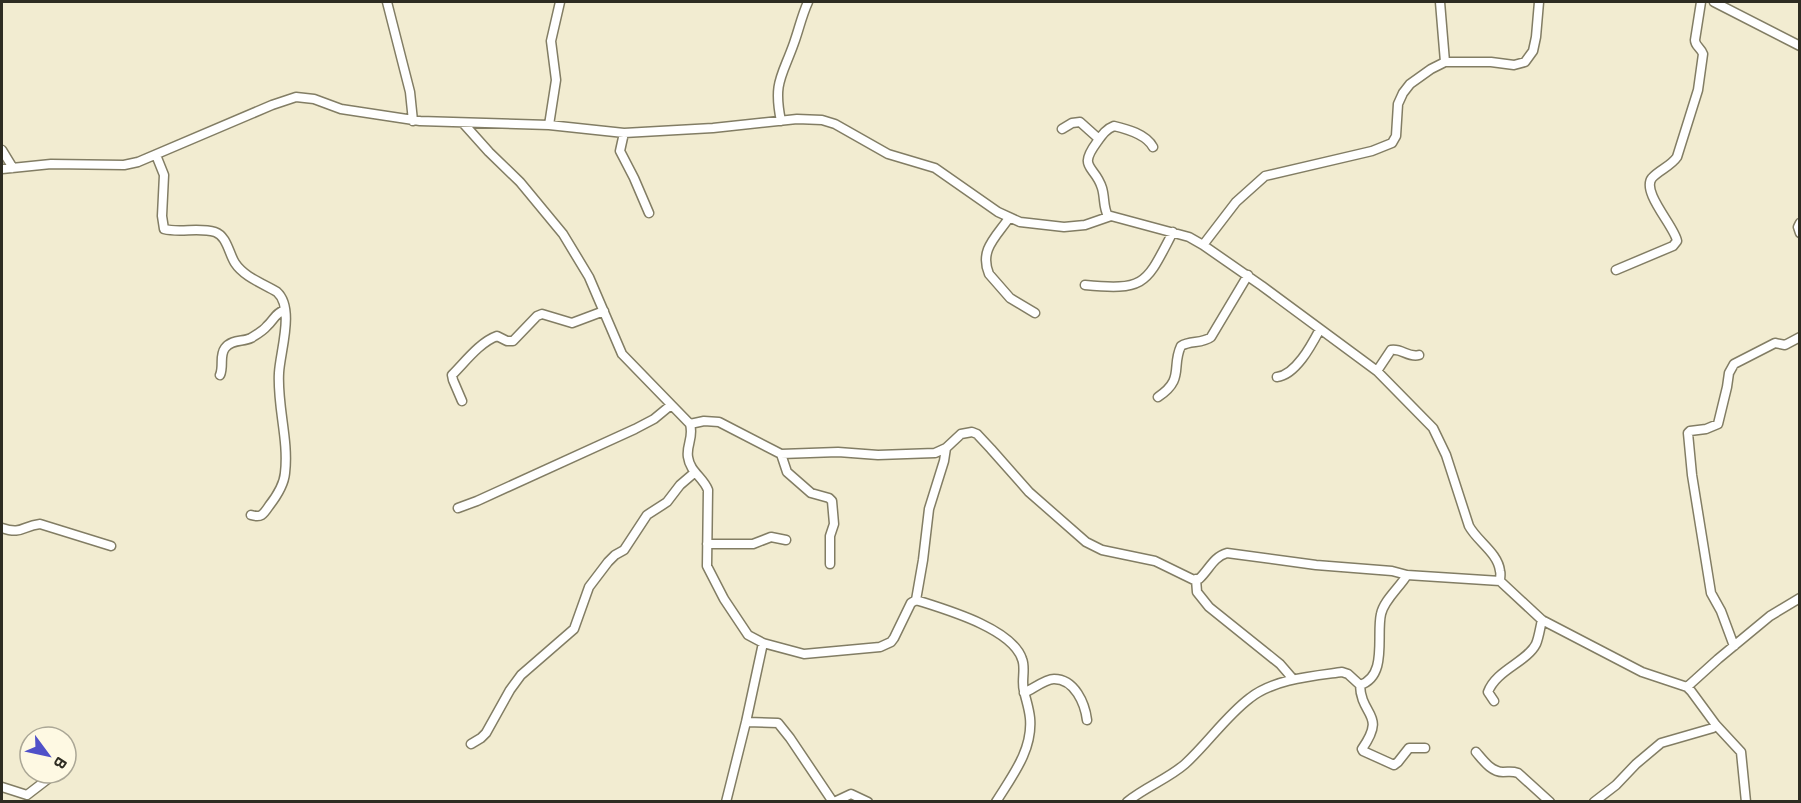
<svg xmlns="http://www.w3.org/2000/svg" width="1801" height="803" viewBox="0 0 1801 803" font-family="Quicksand,sans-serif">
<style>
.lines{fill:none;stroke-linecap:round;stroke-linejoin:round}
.minor-casing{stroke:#827d64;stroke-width:11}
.minor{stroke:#fff;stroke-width:8}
</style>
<rect width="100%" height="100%" fill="#f2ecd1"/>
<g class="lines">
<g class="minor-casing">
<path id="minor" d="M 387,2 L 410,92 L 413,121
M 1440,2 L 1445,62
M 1714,2 L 1800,46
M 781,121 C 773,82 782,77 794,43 C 799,29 802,15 808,2
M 463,123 L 489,152 L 520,182 L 563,234 L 589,277 L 622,354 L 690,424 C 694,438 686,445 688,457 C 690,472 703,477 708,490 L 707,566 L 724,599 L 748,635 L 763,643 L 804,654 L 880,647 L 891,642 L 894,638 L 911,603 L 916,600 C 944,609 1012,628 1022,659 C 1026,668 1021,681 1024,691 C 1026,700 1029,708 1030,718 C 1033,750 1012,776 996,802
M 549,125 L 556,80 L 551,41 L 560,2
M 1062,129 L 1072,123 L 1080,122 L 1099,139
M 624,133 L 620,151 L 634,178 L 649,213
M 2,150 L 13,168
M 156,155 L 164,175 L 162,216 L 164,229 C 180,233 199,227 215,232 C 227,236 229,254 235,263 C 244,277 264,284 277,292 C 295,308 280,352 279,373 C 277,406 289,440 285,473 C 284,485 276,497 269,506 C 263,515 261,518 251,515
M 2,169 L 51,164 L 124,165 L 138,162 L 272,105 L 296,97 L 314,99 L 341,109 L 420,121 L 549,125 L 624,133 L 713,128 L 797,119 L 822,120 L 835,124 L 888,154 L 935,168 L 998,212 L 1020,222 L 1064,227 L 1085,225 L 1111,216 L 1189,237 L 1203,245 L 1262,286 L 1377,371 L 1433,428 L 1446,455 L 1469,526 C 1477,541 1498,553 1500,571 C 1501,574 1500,577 1500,581 L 1542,620 L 1642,672 L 1687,687 L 1691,691 L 1716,725 L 1741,752 L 1746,802
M 1108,216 C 1103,207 1105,198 1102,188 C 1095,165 1077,169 1097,142 C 1102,135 1106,129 1114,126 C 1127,129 1146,134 1153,147
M 1009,218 C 996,237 979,250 989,274 L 1010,298 L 1035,313
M 1800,223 L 1798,227 L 1800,233
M 1203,245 L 1236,202 L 1265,176 L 1372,151 L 1392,143 L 1396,136 L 1398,104 L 1403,93 L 1410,84 L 1431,69 L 1445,62 L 1491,62 L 1514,65 L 1525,62 L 1533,51 L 1536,37 L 1539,2
M 1616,270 L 1673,246 L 1677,241 C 1675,227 1641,192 1652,178 C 1659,170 1671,166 1677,157 L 1698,90 L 1703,54 C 1701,48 1695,46 1695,40 L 1701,2
M 1085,285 C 1147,291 1146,283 1173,232
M 1377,371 L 1391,350 C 1402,348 1408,358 1419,355
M 220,375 C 224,366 219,356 225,348 C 232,339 243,342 251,338 C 256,335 264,330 267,326 C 274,320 275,313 285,310
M 1277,377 C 1296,375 1312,344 1320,329
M 1158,397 C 1185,379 1171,367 1181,346 C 1190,340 1202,344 1211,337 L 1248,275
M 462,401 L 453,380 L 452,375 C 465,362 480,342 497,336 L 507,341 L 513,341 L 537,316 L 542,314 L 572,323 L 604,311
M 690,424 L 704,421 L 719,422 L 781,454 L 838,452 L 878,455 L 935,453 L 946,448 L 961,434 L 972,432 L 977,434 L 991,449 L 1029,492 L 1086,542 L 1102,550 L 1155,561 L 1194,580 L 1199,579 C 1209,570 1213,557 1227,553 L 1316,565 L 1392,571 L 1407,575
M 781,454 L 787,472 L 811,493 L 829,498 L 832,501 L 834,524 L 830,536 L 830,564
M 458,508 L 477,501 L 635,429 L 654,419 L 671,405
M 2,528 C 22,535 22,526 40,524 L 111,546
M 707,544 L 753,544 L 771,537 L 786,540
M 1196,579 L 1197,592 L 1209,607 L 1280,664 L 1293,679
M 916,600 L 923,560 L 929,509 L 944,461 L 946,448
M 1734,646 L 1721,611 L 1711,593 L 1692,475 L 1688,433 L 1690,431 L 1706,429 L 1718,424 L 1727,387 L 1729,373 L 1734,364 L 1775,343 L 1785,345 L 1800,337
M 1360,685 C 1361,717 1387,713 1362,749 L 1363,751 L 1394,765 L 1398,762 L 1409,748 L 1425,748
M 1687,687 L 1718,659 L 1770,616 L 1800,598
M 1024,693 C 1033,689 1045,679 1054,679 C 1075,679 1085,704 1087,720
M 1494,701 L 1488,692 C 1496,670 1527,662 1536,644 C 1539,637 1540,628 1542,620
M 746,722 L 778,723 L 790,738 L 833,802
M 471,744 L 481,738 L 486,733 L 510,690 L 521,675 L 574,629 L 589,587 L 608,562 L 615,555 L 624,550 L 647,515 L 667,502 L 680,485 L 694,473
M 1476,752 C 1483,760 1491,772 1503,772 C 1510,772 1512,771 1518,773 L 1550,802
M 2,787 L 27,795 L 53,775
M 726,802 L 746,722 L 763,643
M 834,802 L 851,794 L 868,802
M 1127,802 C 1145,787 1168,779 1185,764 C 1208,743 1226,716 1250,698 C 1274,679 1313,676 1342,672 L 1348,674 L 1360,685 C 1388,676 1376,635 1381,614 C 1384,600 1400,587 1407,575 L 1500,581
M 1594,802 L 1616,785 L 1636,764 L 1661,743 L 1713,728 L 1716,725"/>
</g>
<use href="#minor" class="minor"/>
</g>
<rect width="1801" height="803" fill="none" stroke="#2e2c22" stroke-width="6"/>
<g transform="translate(48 755) rotate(123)"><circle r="28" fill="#fef9e3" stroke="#aba796" stroke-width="1.5"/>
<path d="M0-4.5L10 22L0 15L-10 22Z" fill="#5051c8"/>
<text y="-9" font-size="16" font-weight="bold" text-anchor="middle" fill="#2e2c22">B</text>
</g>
</svg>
